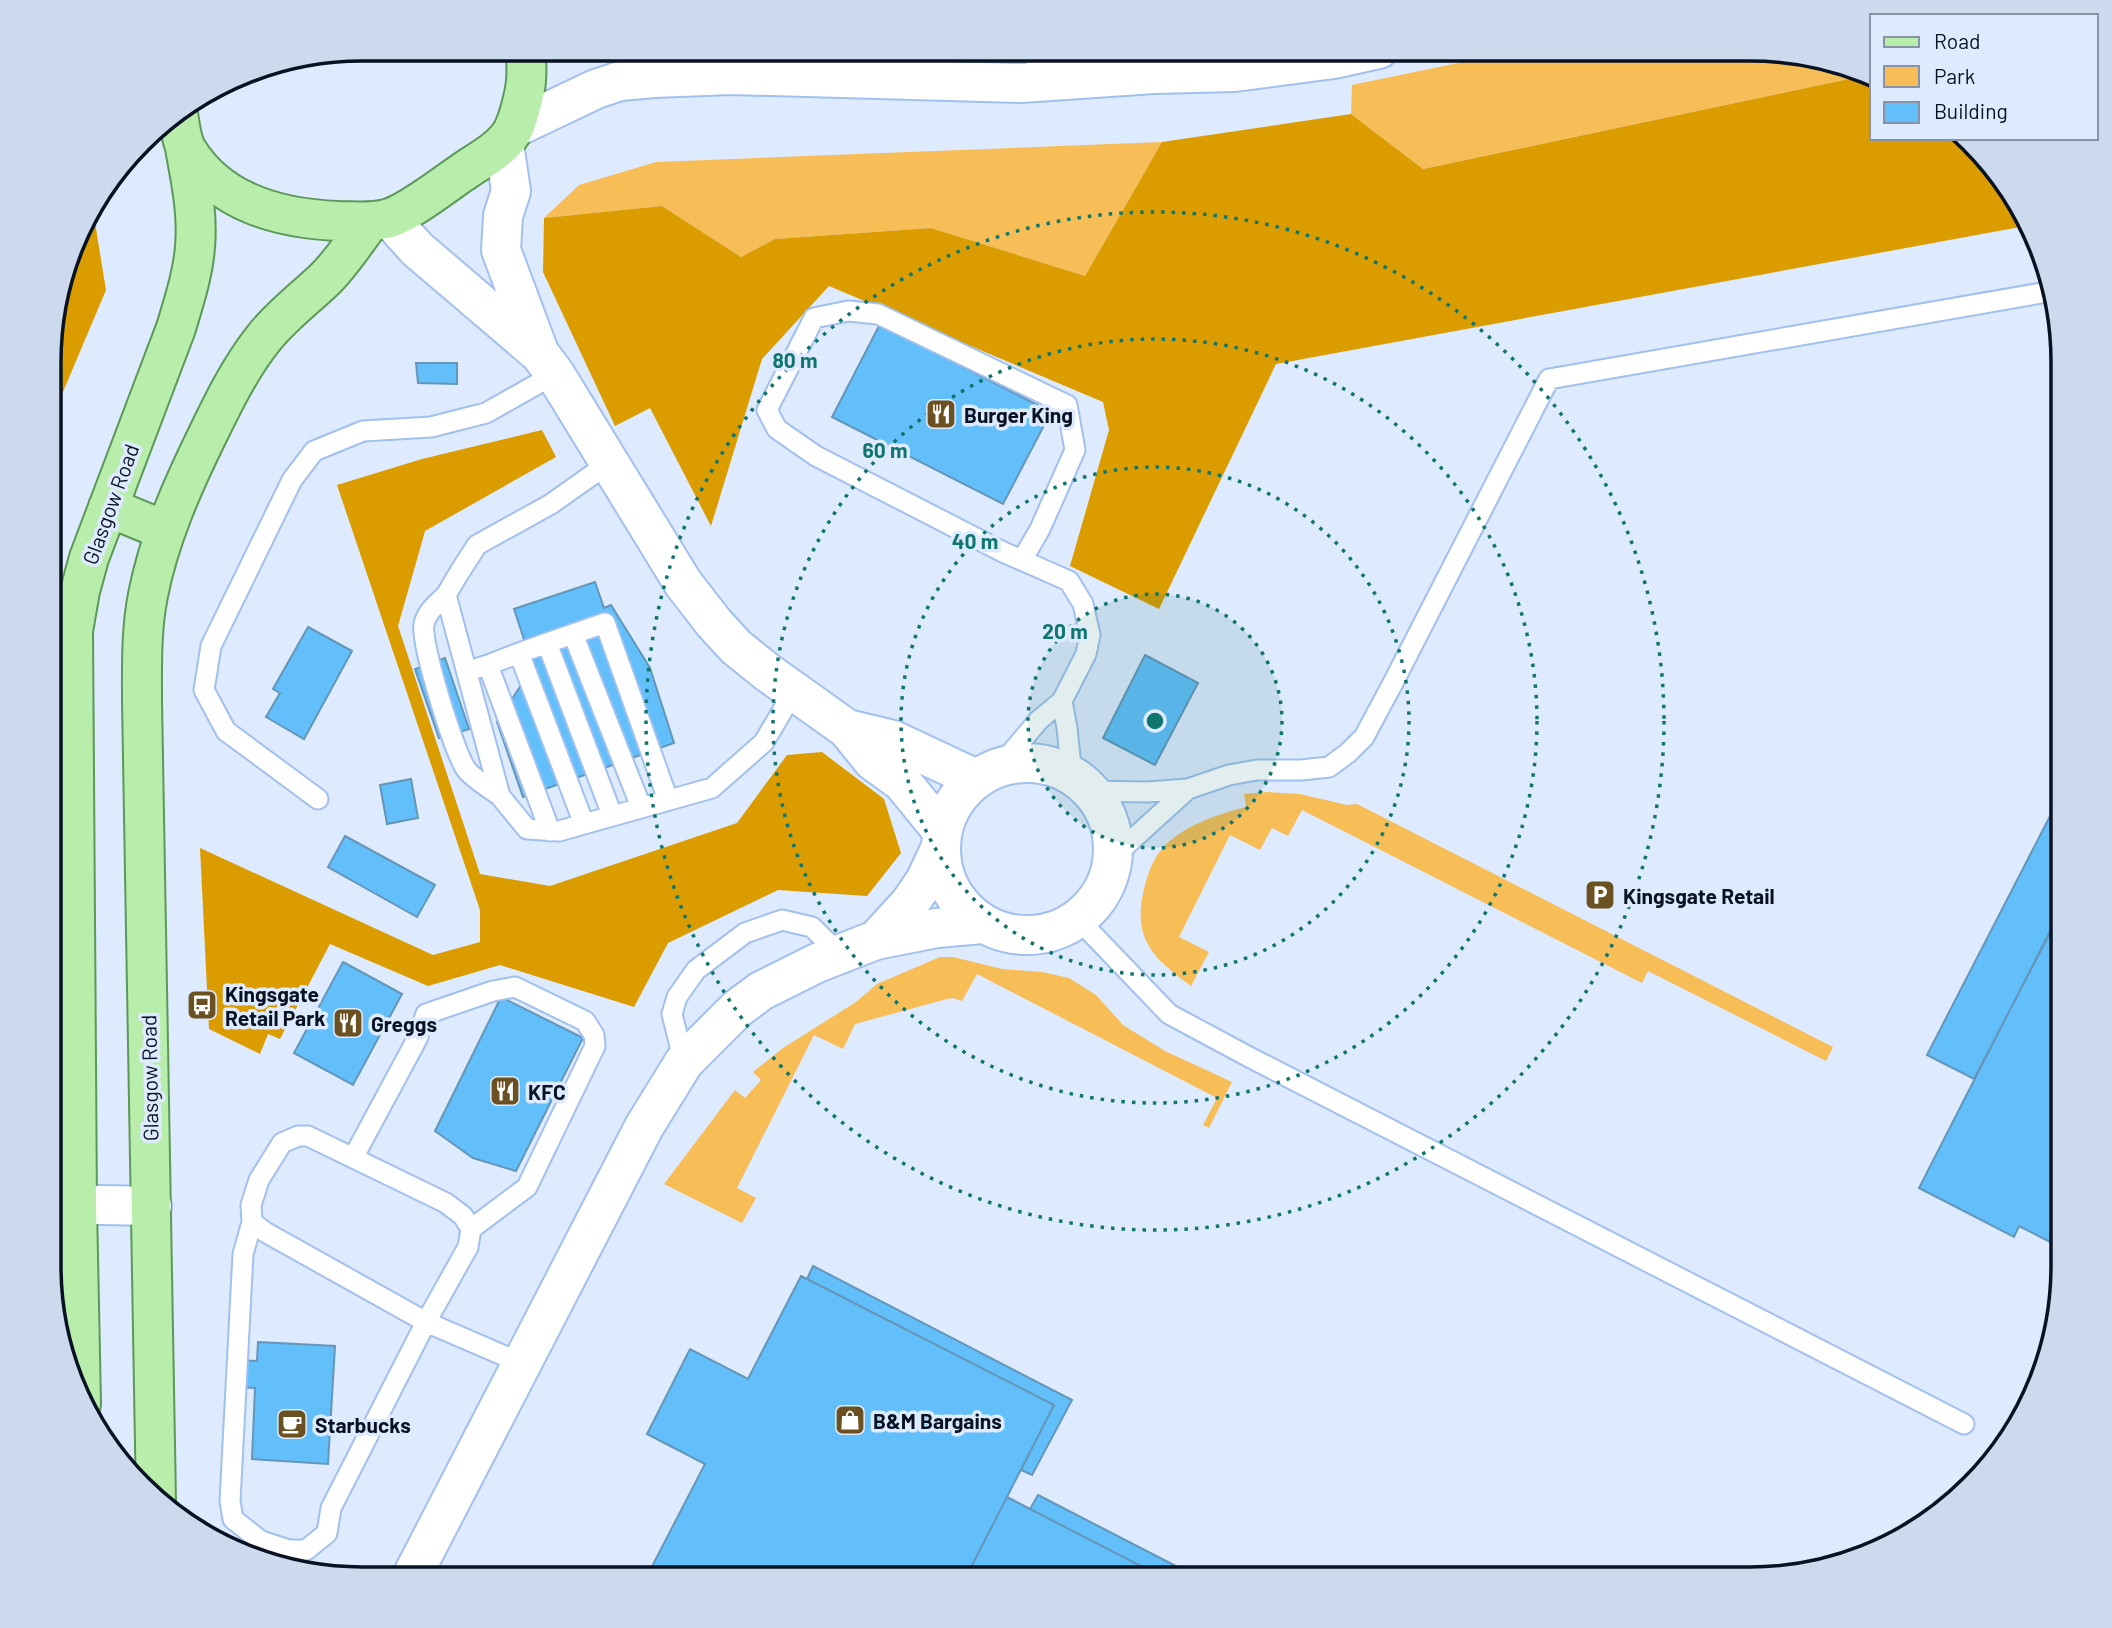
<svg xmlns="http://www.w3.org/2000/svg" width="2112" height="1628" viewBox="0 0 2112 1628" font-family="Barlow,sans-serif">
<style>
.green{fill:#f7bd57}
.forest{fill:#db9c00}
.building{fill:#63bffa;stroke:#6396b9;stroke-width:2}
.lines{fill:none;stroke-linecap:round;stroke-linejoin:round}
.service-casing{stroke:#a1c0f0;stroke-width:23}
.minor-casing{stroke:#a1c0f0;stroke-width:42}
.tertiary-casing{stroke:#a1c0f0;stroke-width:42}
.primary-casing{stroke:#5c9958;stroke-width:42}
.service{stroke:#fff;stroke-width:19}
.minor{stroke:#fff;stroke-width:38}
.tertiary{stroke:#fff;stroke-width:38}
.primary{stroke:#b9edac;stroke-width:38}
.ring{fill:none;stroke:#0f766e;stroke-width:3.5;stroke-dasharray:3.5 7}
.labels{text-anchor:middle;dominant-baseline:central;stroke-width:7;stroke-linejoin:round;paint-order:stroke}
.poi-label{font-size:21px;font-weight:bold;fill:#081223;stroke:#deeafe;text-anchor:start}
.street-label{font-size:21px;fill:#081223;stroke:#deeafe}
.rim{fill:none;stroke:#081223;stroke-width:3.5}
.centre{fill:#0f766e;stroke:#deeafe;stroke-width:3.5}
.ring-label{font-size:21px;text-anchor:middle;font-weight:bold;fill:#0f766e;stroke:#deeafe;stroke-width:7;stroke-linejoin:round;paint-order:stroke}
</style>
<rect width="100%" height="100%" fill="#deeafe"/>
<path class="green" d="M 1521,50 L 1770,50 L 1872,74 L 1423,169 L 1351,114 L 1352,85 Z
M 1162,142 L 1085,276 L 931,228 L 775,239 L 741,257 L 662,206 L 544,218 L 579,185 L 656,162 Z
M 1267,792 L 1300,794 L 1347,805 L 1357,804 L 1833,1047 L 1826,1061 L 1648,971 L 1642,983 L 1302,810 L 1288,836 L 1272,828 L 1260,850 L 1230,835 L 1179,937 L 1209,952 L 1191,986 C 1153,958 1132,939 1144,889 C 1147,877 1151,864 1158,854 C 1176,828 1217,814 1246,807 L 1244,794 Z
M 940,957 L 953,957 L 1002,969 L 1042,972 L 1069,978 L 1096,995 L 1123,1025 L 1165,1051 L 1232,1082 L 1209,1128 L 1203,1125 L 1217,1098 L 977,974 L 962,1001 L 953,998 L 947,999 L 855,1024 L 843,1049 L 814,1035 L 737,1188 L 756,1198 L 742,1223 L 664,1184 L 735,1090 L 745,1098 L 761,1080 L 753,1072 L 783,1048 L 856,1002 L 877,984 Z"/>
<path class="forest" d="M 1872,74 L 1872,138 L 1965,138 L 2031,225 L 1276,364 L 1159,609 L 1070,566 L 1109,430 L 1103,402 L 829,286 L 762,359 L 711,526 L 650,408 L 615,426 L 543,272 L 544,218 L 662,206 L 741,257 L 775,239 L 931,228 L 1085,276 L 1162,142 L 1351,114 L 1423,169 Z
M 92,204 L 106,290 L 52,418 L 52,321 Z
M 542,430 L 556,457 L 425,531 L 398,626 L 480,874 L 550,886 L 737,823 L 787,755 L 822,752 L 884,799 L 901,853 L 867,896 L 778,890 L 668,943 L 634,1007 L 500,965 L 428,986 L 330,944 L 280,1039 L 268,1034 L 260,1054 L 209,1029 L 200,848 L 433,955 L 480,942 L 480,910 L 337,485 L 422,459 Z"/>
<path class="building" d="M 880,324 L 1051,412 L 1003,504 L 832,417 Z
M 416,363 L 457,363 L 457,384 L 418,383 Z
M 595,582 L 604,608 L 611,605 L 650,668 L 674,743 L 523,797 L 497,722 L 533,667 L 514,609 Z
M 308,627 L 352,651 L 304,739 L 266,717 L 280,693 L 273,689 Z
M 1145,655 L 1198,683 L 1155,765 L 1103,738 Z
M 445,658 L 469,729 L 439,738 L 415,669 Z
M 411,779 L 418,818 L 387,824 L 380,785 Z
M 2063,791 L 2063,908 L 1974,1079 L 1927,1055 Z
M 345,836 L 435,885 L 417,917 L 328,867 Z
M 2062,908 L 2063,908 L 2062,1248 L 2019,1226 L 2014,1237 L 1919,1188 Z
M 343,962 L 402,994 L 353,1085 L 294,1053 Z
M 501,997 L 583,1038 L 516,1171 L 473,1158 L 435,1131 Z
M 813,1266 L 1072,1400 L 1032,1475 L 1021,1470 L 1054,1405 L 807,1279 Z
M 801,1276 L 1054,1405 L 965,1579 L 646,1578 L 705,1464 L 647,1434 L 690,1349 L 748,1379 Z
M 258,1342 L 335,1346 L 328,1464 L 252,1459 L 255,1388 L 239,1387 L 241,1360 L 257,1361 Z
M 1038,1495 L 1201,1579 L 1166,1579 L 1030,1509 Z
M 1007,1497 L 1030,1509 L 1166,1579 L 965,1579 Z"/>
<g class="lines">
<g class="service-casing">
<path id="service" d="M 609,463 L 551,504 L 477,545 L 459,573 L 446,595 L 500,796 L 527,829 L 559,831 L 712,788 L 764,742 L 794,691
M 446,595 C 437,604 427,611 424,624 C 420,642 454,752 466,769 C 472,778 491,789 500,796
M 573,634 L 605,623 L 668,800
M 547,643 L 573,634 L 641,807
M 519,653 L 547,643 L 612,815
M 488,665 L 519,653 L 584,824
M 478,668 L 488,665 L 550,831
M 1062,701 L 1067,728 L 1072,776
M 999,767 L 1039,720 L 1062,701 L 1086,654 L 1090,635 L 1083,604 L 1069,581 L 1003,552 L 816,456 L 777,429 L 767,410 L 814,318 L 848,311 L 878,314 L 1067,405 L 1075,450 L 1040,529 L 1022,560
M 1091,791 L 1147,792 L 1188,789 L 1229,775 L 1257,770 L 1301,770 L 1329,767 L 1348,753 L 1364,737 L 1394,681 L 1549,379 L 2047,292
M 318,799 L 226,731 L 204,690 L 211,646 L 292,480 L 314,451 L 363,431 L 431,427 L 486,413 L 555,374
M 1113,857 L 1188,789
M 1078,919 L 1169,1014 L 1251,1058 L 1964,1424
M 684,1062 L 672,1014 L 677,997 L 696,970 L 745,933 L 782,920 L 812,927 L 839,954
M 353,1158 L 417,1039 L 426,1014 L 493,991 L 515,987 L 585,1021 L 594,1035 L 595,1046 L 527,1187 L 471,1229
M 252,1222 L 243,1254 L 230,1501 L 233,1519 L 261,1541 L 289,1550 L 306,1550 L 327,1533 L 331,1508 L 426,1322 L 468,1247 L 471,1229 L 463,1216 L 446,1203 L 308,1136 L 298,1136 L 282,1143 L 259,1180 L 251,1205 L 252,1222 L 265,1232 L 426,1322 L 521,1363"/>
</g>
<g class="minor-casing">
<path id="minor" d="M 504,144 L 511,191 L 503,216 L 501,250 L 539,352
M 390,219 L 417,249 L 540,354 L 555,374 L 683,583 L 714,623 L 736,647 L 767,672 L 847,729 L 873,761 L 902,782 L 942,831
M 847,729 L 893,740 L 976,779
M941 849a86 86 0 1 1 172 0a86 86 0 1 1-172 0Z
M 876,940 L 910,903 L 925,881 L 940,849
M 50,1204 L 152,1206
M 411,1578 L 644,1127 L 684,1062 L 738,1008 L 761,991 L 817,963 L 876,940 L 937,928 L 982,924"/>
</g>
<g class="tertiary-casing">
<path id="tertiary" d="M 1039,49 L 1108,64
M 514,128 L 596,89 L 620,81 L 654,78 L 731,75 L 1021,83 L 1154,74 L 1235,72 L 1334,59 L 1379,49"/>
</g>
<g class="primary-casing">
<path id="primary" d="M 178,114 C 180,125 181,140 187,150 C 219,203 281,219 339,221 C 355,221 371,223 386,219 C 406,215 445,184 463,172 C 480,160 501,150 512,132 C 518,121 525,94 526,81 C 527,71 526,59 526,49
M 108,507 L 166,531
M 81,1404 L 77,1206 L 73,631 L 80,591 L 89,558 L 176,328 C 184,301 193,274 195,247 C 198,213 191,181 185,148
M 156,1502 L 142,701 C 142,666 141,630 148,595 C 159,539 182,487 207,436 C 223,403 240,368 263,339 C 280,317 303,300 324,280 C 341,264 355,241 370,222"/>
</g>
<use href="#service" class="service"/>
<use href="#minor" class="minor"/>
<use href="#tertiary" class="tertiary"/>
<use href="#primary" class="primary"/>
</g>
<circle cx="1155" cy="721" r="127" fill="#0f766e" fill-opacity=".12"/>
<g class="ring">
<circle cx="1155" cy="721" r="127"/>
<circle cx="1155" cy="721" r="254"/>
<circle cx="1155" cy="721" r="382"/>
<circle cx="1155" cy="721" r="509"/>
</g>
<defs>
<g id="restaurant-square" transform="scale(1.575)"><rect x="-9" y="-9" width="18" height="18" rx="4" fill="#6b5122" stroke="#deeafe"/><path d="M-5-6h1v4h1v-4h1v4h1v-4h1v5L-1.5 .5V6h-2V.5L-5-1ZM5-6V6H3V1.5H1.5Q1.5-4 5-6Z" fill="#fff"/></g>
<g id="parking-square" transform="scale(1.575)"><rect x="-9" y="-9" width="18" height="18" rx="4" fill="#6b5122" stroke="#deeafe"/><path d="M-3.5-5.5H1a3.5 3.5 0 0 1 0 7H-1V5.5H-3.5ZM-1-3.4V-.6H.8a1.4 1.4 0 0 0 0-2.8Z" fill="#fff"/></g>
<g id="bus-square" transform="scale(1.575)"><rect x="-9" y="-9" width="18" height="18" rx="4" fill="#6b5122" stroke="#deeafe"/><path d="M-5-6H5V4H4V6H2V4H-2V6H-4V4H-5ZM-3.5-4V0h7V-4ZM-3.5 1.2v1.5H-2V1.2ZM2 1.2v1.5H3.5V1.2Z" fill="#fff"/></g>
<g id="shop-square" transform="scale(1.575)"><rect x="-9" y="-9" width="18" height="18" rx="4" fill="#6b5122" stroke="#deeafe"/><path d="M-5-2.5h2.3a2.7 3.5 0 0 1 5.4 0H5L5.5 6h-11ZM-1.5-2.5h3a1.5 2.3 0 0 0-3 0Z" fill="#fff"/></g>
<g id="cafe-square" transform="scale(1.575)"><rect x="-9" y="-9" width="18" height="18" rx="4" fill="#6b5122" stroke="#deeafe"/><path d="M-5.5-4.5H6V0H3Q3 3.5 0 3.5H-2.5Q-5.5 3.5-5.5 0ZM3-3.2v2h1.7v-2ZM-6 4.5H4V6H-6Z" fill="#fff"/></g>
</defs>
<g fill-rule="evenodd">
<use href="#restaurant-square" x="941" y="414"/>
<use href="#parking-square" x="1600" y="895"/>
<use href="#bus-square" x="202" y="1005"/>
<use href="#restaurant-square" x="348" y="1023"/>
<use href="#restaurant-square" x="505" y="1091"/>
<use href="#shop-square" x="850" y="1420"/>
<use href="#cafe-square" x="292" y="1424"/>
</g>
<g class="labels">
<g class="poi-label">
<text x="964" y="414">Burger King</text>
<text x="1623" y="895">Kingsgate Retail</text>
<text x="225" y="993">Kingsgate<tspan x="225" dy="24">Retail Park</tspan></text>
<text x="371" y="1023">Greggs</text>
<text x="528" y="1091">KFC</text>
<text x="873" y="1420">B&amp;M Bargains</text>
<text x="315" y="1424">Starbucks</text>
</g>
<g class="street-label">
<text transform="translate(110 504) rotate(-70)">Glasgow Road</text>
<text transform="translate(149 1078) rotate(-91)">Glasgow Road</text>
</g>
</g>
<path d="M0 0H2112V1628H0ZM362 61H1750A301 301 0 0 1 2051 362V1266A301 301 0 0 1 1750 1567H362A301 301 0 0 1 61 1266V362A301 301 0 0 1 362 61Z" fill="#cdd9ec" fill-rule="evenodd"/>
<path class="rim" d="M362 61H1750A301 301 0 0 1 2051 362V1266A301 301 0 0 1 1750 1567H362A301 301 0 0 1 61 1266V362A301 301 0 0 1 362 61Z"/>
<circle cx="1155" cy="721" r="10" class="centre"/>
<g class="ring-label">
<text x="795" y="368">80 m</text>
<text x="885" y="458">60 m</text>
<text x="975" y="549">40 m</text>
<text x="1065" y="639">20 m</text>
</g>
<rect x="1870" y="14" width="228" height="126" fill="#deeafe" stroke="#8894a6" stroke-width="2"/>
<rect x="1884" y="37" width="35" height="10" fill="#b9edac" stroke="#8894a6" stroke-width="2"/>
<text x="1934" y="49" font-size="21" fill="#081223">Road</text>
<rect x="1884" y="66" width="35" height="21" fill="#f7bd57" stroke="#8894a6" stroke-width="2"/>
<text x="1934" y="84" font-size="21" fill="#081223">Park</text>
<rect x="1884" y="102" width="35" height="21" fill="#63bffa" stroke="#8894a6" stroke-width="2"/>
<text x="1934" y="119" font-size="21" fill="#081223">Building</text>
</svg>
